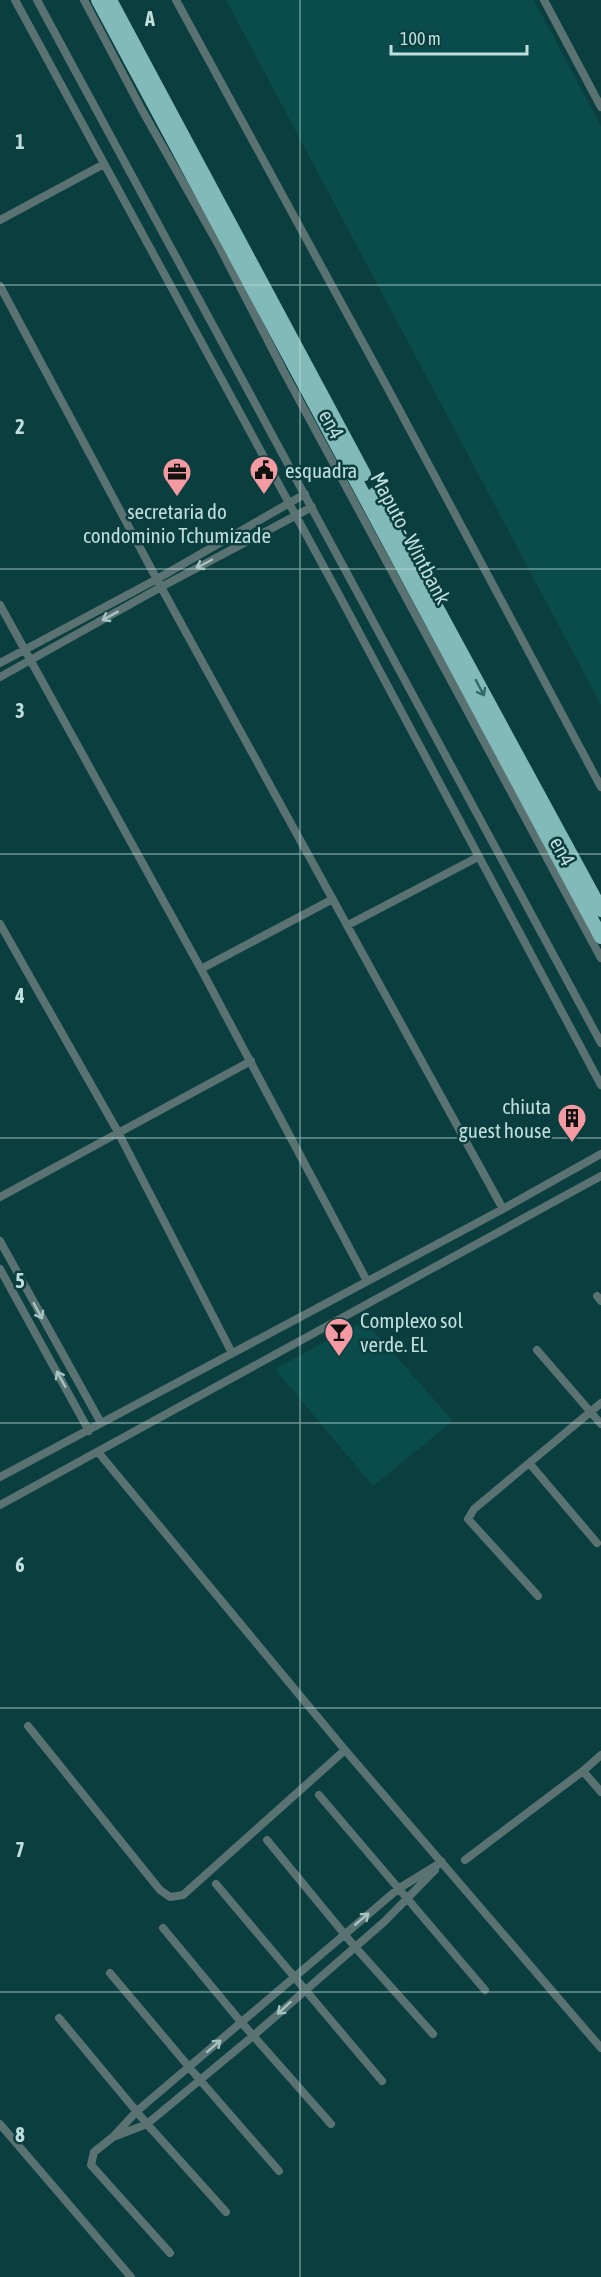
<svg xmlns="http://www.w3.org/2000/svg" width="601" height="2277" viewBox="0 0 601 2277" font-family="'Asap Condensed',sans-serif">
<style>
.built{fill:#0a4b4b}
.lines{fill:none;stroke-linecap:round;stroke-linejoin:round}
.minor{stroke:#5a7372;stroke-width:8}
.trunk{stroke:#81bab8;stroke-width:14}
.oneway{stroke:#a6c3c2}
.oneway2{stroke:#346969}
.grid{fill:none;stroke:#c0dedd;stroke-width:1.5;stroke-opacity:0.55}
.labels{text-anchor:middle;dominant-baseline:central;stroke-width:5;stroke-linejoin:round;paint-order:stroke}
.street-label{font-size:21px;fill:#c0dedd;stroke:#0b3e3e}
.poi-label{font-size:21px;fill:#c0dedd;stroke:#0b3e3e;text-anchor:start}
.grid-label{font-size:20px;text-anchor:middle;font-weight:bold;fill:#c0dedd;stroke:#0b3e3e;stroke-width:5;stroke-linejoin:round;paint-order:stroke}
</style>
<rect width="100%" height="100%" fill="#0b3e3e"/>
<path class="built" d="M 226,0 L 534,0 L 601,126 L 601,705 Z
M 364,1320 L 453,1421 L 373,1486 L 275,1369 Z"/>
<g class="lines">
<path class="minor" d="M 15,0 L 338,593 L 601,1085
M 37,0 L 601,1043
M 84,0 L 142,110 L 218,244 L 284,372 L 601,958
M 176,0 L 386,385 L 601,787
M 544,0 L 601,107
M 0,220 L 104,164
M 0,286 L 161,587 L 503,1209
M 0,605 L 201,969 L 367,1281
M 0,663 L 157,579 L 305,494
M 0,677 L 161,587 L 312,507
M 0,924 L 118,1132 L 232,1353
M 348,925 L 478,857
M 201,969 L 333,899
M 0,1197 L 251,1061
M 0,1241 L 101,1423
M 0,1269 L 89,1431
M 597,1296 L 601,1301
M 537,1350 L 601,1424
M 98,1452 L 345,1750 L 601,2048
M 530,1464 L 597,1543
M 0,1477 L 503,1209 L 601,1154
M 0,1505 L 601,1176
M 538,1596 L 468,1519 L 474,1509 L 601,1403
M 28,1726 L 160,1890 L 170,1897 L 183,1895 L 345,1750
M 583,1771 L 601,1792
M 319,1795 L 485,1990
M 267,1840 L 355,1947 L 433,2034
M 465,1860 L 583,1771 L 601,1755
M 216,1884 L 382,2081
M 163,1928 L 241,2022 L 331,2124
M 110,1973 L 200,2080 L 279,2171
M 59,2018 L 147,2124 L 226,2212
M 0,2124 L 131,2277
M 116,2136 L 147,2124 L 253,2036 L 384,1922 L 435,1870
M 170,2253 L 91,2165 L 94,2152 L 113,2137 L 137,2111 L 398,1889 L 442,1862"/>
<path class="trunk" d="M 98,0 L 601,937
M 110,0 L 364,474
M 375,494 L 601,910"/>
</g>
<defs><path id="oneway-shaft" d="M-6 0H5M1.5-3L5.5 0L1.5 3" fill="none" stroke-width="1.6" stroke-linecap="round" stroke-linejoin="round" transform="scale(1.5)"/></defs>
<g class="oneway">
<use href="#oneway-shaft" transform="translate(204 564) rotate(152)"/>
<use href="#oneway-shaft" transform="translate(110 616) rotate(151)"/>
<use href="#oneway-shaft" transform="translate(38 1311) rotate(61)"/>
<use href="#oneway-shaft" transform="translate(61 1379) rotate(-119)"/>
<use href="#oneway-shaft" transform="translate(362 1919) rotate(-40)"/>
<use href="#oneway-shaft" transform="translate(284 2008) rotate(138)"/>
<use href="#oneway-shaft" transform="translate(214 2046) rotate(-41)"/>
</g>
<use class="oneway2" href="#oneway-shaft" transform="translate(480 688) rotate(62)"/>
<path class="grid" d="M 300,0 L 300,2277M 0,285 L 601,285M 0,569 L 601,569M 0,854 L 601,854M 0,1138 L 601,1138M 0,1423 L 601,1423M 0,1708 L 601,1708M 0,1992 L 601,1992"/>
<defs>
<g id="civic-pin" transform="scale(1.5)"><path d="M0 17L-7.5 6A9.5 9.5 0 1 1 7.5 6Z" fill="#f49aa2" stroke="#0b3e3e"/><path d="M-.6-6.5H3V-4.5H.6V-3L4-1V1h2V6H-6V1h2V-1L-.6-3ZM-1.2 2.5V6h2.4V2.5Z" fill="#111"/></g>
<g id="office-pin" transform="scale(1.5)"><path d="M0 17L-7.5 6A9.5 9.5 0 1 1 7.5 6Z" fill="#f49aa2" stroke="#0b3e3e"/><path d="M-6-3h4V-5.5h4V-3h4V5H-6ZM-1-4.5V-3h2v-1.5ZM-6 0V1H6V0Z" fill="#111"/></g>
<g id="building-pin" transform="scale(1.5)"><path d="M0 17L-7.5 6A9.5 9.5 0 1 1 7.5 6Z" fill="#f49aa2" stroke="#0b3e3e"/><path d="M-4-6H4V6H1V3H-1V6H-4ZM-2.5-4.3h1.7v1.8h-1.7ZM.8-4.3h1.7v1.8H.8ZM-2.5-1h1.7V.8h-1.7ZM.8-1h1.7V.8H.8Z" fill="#111"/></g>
<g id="bar-pin" transform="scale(1.5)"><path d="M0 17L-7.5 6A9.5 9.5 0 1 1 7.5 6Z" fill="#f49aa2" stroke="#0b3e3e"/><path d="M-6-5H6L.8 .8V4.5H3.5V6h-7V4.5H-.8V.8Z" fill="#111"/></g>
</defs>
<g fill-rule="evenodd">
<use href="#civic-pin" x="264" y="470"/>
<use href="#office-pin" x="177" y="472"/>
<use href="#building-pin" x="572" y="1118"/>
<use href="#bar-pin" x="339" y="1332"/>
</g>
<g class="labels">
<g class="street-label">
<text transform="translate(332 424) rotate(62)">en4</text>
<text transform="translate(411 538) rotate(62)">Maputo - Wintbank</text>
<text transform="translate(563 851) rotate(62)">en4</text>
</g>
<g class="poi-label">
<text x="285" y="470">esquadra</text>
<text x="177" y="511" text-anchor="middle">secretaria do<tspan x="177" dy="24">condominio Tchumizade</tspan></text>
<text x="551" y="1106" text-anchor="end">chiuta<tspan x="551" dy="24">guest house</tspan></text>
<text x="360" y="1320">Complexo sol<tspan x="360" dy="24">verde. EL</tspan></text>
</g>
</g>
<g class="grid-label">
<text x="150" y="26">A</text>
<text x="20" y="149">1</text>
<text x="20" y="434">2</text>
<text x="20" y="718">3</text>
<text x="20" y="1003">4</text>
<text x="20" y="1288">5</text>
<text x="20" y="1572">6</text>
<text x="20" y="1857">7</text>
<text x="20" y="2142">8</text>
</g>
<path d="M391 45v9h136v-9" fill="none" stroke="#c0dedd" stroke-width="3"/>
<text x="400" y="45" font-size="18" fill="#c0dedd" stroke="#0b3e3e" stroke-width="4.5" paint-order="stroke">100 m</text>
</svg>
